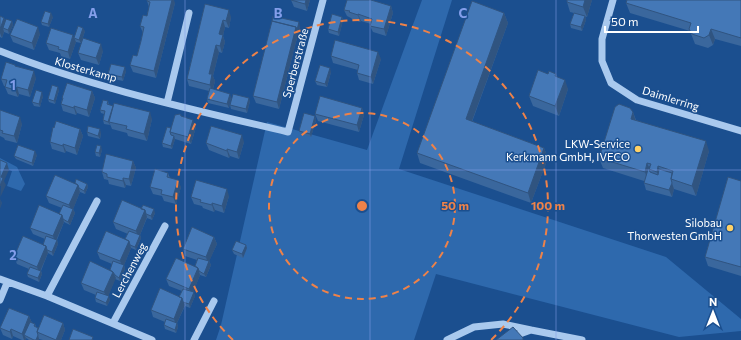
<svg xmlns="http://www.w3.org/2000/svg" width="741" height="340" viewBox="0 0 741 340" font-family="Commissioner,sans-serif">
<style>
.green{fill:#2e69ad}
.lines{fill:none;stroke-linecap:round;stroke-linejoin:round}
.minor{stroke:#a9c9ee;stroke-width:7}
.wall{fill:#3a679d}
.shaded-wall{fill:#305480}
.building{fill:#4478b7;stroke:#305480}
.grid{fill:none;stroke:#839eea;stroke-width:1;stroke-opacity:0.55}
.ring{fill:none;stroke:#ee8249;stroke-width:2;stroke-dasharray:7 5}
.poi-dot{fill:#ffd166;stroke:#1b4f8f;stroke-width:1.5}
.labels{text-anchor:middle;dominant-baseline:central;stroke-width:3;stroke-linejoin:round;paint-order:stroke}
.street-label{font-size:11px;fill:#fff;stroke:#1b4f8f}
.poi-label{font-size:11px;fill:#fff;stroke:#1b4f8f;text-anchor:end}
.grid-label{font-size:13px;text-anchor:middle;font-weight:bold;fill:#839eea;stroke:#1b4f8f;stroke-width:3;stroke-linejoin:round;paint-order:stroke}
.centre{fill:#ee8249;stroke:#1b4f8f;stroke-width:2}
.ring-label{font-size:12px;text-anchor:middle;font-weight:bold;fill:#ee8249;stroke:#1b4f8f;stroke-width:3;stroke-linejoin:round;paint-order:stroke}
</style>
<rect width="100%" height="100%" fill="#1b4f8f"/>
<path class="green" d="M 422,0 L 452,0 L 399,169 L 666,257 L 741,319 L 741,331 L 679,337 L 436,274 L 414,340 L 216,340 L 221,325 L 267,122 L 367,150 Z
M 0,158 L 17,167 L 25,184 L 21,191 L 7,186 L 12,171 L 0,166 Z"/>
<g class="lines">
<path class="minor" d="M 613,0 L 602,39 L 602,61 L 611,83 L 637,100 L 741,131
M 0,51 C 93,88 191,109 288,132 L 323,0
M 167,103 L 189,13
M 0,279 L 47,296 L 152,340
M 47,296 L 97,201
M 0,300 L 7,283
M 113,323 L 165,226
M 194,340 L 214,301
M 447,340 L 474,327 L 503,324 L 531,330
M 503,340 L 531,330 L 582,340"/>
</g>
<path class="wall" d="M 291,0 L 310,0 L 307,11 L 294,7 Z
M 592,0 L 587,17 L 579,15 L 585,16 L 586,20 L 582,31 L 571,28 L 570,24 L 574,13 L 570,12 L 567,2 Z
M 741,0 L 741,46 L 715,39 L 713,45 L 708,48 L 695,44 L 690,31 L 630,13 L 626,3 Z
M 147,1 L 175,3 L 156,78 L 133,72 L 130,65 L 137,56 L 143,33 L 140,26 L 147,16 L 149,7 Z
M 205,4 L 231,17 L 229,28 L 225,27 L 223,36 L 225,42 L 222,53 L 219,52 L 213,76 L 215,81 L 213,89 L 231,97 L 229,108 L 208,103 L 207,99 L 209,91 L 189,86 L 187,79 Z
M 391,6 L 393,13 L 386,36 L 373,32 L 370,26 L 371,24 L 361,21 L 360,22 L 352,19 L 351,18 L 347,16 L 344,10 Z
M 504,13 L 508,23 L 472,122 L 544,148 L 548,158 L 531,203 L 420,163 L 417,153 Z
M 0,16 L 4,18 L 5,21 L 12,21 L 13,25 L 9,34 L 4,32 L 2,38 L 0,37 Z
M 53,17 L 49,27 L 42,25 L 41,22 Z
M 342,17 L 343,20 L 339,36 L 329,33 L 328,29 Z
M 300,26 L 279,109 L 256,103 L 253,96 Z
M 85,31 L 81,43 L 76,42 L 70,59 L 61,56 L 60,53 L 49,50 L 46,43 L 74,37 Z
M 40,34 L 34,50 L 13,42 L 10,35 Z
M 103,51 L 99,65 L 81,60 L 78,53 Z
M 331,56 L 381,59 L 373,84 L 359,80 L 357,73 L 358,70 L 333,63 Z
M 16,67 L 36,78 L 30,97 L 19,94 L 18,97 L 8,94 L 5,87 L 5,86 L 4,86 L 1,79 Z
M 126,71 L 123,81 L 109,78 L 108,74 Z
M 331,72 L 327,87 L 317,85 L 315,81 Z
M 548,74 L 556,74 L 557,77 L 568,89 L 559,116 L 533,106 L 529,96 Z
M 59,90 L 55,104 L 49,102 L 48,99 Z
M 92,91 L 95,98 L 89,117 L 77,113 L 76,115 L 63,111 L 61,104 L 62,99 L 62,98 Z
M 43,96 L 40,107 L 34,106 L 32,102 Z
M 108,101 L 109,105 L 113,106 L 113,107 L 152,119 L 147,141 L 128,136 L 127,133 L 112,129 L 110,124 L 110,125 L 104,124 L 103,120 L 104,114 L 101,113 L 100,110 Z
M 250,101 L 247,113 L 231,109 L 230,105 Z
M 362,108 L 364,115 L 359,132 L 318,121 L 315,114 Z
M 0,110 L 22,124 L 17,143 L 5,140 L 4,138 L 0,136 Z
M 633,112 L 636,120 L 709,151 L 696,196 L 674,189 L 672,197 L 646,190 L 644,183 L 644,181 L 603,168 L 599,158 Z
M 181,116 L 196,127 L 191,144 L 175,139 L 172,149 L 163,147 L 162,143 L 171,128 Z
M 315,116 L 316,120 L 311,137 L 301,134 L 299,131 Z
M 80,129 L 83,136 L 77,155 L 66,151 L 65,153 L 52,149 L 50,142 Z
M 87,132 L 101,133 L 100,139 L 88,136 Z
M 244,142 L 239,159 L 230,156 L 229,158 L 209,150 L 206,143 Z
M 102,150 L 100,157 L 96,156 L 95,152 Z
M 37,155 L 33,166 L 16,159 L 14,156 Z
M 133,161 L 136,168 L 131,186 L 126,185 L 125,188 L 109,184 L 108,180 L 104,179 L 102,172 Z
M 168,173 L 170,178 L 181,187 L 176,204 L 164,201 L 162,196 L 153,194 L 150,187 Z
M 741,181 L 741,276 L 708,266 L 705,257 Z
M 75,183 L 87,184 L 88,187 L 85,194 L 80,192 L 73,209 L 75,213 L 70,225 L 64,222 L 57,240 L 58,244 L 53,256 L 48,253 L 41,271 L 42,274 L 39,282 L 28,277 L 27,274 L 29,269 L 17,264 L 14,257 L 43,245 L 45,239 L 33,234 L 30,228 L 59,214 L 62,208 L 49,203 L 46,196 Z
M 229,196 L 224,213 L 215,210 L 214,212 L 203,208 L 202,206 L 194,204 L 191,197 Z
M 141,209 L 155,213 L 152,220 L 147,218 L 140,235 L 141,238 L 136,250 L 131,248 L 124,265 L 125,269 L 120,281 L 115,279 L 108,296 L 110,300 L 107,306 L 96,302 L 95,298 L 96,295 L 84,290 L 81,283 L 110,270 L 112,264 L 100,259 L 97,252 L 125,239 L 128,234 L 116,229 L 113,222 Z
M 214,237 L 217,244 L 209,261 L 211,265 L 206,277 L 200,275 L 193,292 L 195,296 L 190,308 L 185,306 L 177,323 L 178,327 L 176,333 L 165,329 L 164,325 L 165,322 L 153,317 L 151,310 L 179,297 L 182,291 L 169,286 L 166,279 L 195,266 L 197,260 L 185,256 L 183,249 Z
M 246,245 L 247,248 L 243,258 L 234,254 L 232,250 Z
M 29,316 L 32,323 L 35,324 L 36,327 L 38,328 L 63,323 L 65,330 L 61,340 L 43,340 L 39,339 L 39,340 L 29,340 L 26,338 L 25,340 L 22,340 L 13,336 L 12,339 L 3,335 L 0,328 Z"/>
<path class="shaded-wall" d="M 172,0 L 174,0 L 175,3 L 156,78 L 154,71 Z
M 306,0 L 310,0 L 307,11 L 305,4 Z
M 585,0 L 592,0 L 587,17 L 583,7 Z
M 391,6 L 393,13 L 386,36 L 384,29 Z
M 229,10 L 231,17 L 229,28 L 226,21 Z
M 51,13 L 53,17 L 49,27 L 48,24 Z
M 504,13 L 508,23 L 469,129 L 466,119 Z
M 358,14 L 361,21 L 360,22 L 358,15 Z
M 585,16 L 586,20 L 582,31 L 581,27 Z
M 342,17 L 343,20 L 339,36 L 338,32 Z
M 4,18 L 7,25 L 3,28 L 4,32 L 2,38 L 0,33 L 0,29 Z
M 223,20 L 225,27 L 223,36 L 225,42 L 222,53 L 220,46 L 219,34 Z
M 12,21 L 13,25 L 9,34 L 8,30 Z
M 299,22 L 300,26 L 298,34 L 297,30 Z
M 38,27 L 40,34 L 34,50 L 32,43 Z
M 296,27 L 298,34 L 279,109 L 277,102 Z
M 83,28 L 85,31 L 81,43 L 79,40 Z
M 711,29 L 715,39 L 713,45 L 709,35 Z
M 73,35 L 76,42 L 70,59 L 68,52 Z
M 101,44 L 103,51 L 99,65 L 96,58 Z
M 216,45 L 219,52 L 213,76 L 215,81 L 212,92 L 210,85 L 209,74 Z
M 378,52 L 381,59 L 373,84 L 371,77 Z
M 125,67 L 126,71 L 123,81 L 122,77 Z
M 330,68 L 331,72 L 327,87 L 325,84 Z
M 34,71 L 36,78 L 30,97 L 28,90 Z
M 565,80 L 568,89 L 559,116 L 555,106 Z
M 17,87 L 19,94 L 18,97 L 15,90 Z
M 58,87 L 59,90 L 55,104 L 54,101 Z
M 92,91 L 95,98 L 89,117 L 87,110 Z
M 42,92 L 43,96 L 40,107 L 39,104 Z
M 230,94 L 231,97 L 229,108 L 227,104 Z
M 249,98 L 250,101 L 247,113 L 246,109 Z
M 74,106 L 77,113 L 76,115 L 74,108 Z
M 113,106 L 114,109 L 109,122 L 110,124 L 110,125 L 108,122 Z
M 362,108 L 364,115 L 359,132 L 357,125 Z
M 150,112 L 152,119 L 147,141 L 144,134 Z
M 633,112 L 636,122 L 631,119 Z
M 315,116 L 316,120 L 311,137 L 310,134 Z
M 20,117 L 22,124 L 17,143 L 14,136 Z
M 193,120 L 196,127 L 191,144 L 188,137 Z
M 80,129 L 83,136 L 77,155 L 75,148 Z
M 100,129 L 101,133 L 100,139 L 98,136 Z
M 242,135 L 244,142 L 239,159 L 237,152 Z
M 174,136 L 175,139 L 172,149 L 171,146 Z
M 706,141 L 709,151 L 696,196 L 692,186 Z
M 63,144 L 66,151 L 65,153 L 63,146 Z
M 101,146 L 102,150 L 100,157 L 99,153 Z
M 544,148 L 548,158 L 531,203 L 528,193 Z
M 227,149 L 230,156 L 229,158 L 227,151 Z
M 35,151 L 37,155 L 33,166 L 32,163 Z
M 133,161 L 136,168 L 131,186 L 129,179 Z
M 7,163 L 9,170 L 4,181 L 6,185 L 0,198 L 2,203 L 0,209 L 1,177 Z
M 647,163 L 650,170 L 649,169 L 648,182 L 645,172 Z
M 658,166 L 662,176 L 660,182 L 657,172 Z
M 123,178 L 126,185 L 125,188 L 123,181 Z
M 178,180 L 181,187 L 176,204 L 173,197 Z
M 672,183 L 674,189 L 672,197 L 669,190 Z
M 87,184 L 88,187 L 85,194 L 84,191 Z
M 78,185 L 80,192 L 72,212 L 69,205 Z
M 227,189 L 229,196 L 224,213 L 222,206 Z
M 212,203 L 215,210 L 214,212 L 212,205 Z
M 73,209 L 75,213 L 70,225 L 68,222 Z
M 154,209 L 155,213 L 152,220 L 151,216 Z
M 145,210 L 147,217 L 140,235 L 141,238 L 136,250 L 135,247 L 138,238 L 136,231 Z
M 62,215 L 64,222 L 55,243 L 53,236 Z
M 214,237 L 217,244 L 208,264 L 206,257 Z
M 57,240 L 58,244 L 53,256 L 52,252 Z
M 129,241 L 131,248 L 123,268 L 120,261 Z
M 246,245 L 247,248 L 243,258 L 242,254 Z
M 46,246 L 48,253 L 39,274 L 37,267 Z
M 209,261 L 211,265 L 206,277 L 204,274 Z
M 124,265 L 125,269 L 120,281 L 119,278 Z
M 198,268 L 200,275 L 192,296 L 189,289 Z
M 41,271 L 42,274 L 39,282 L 38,278 Z
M 113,272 L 116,278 L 107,299 L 104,292 Z
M 194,292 L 195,296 L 190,308 L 189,304 Z
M 109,296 L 110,300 L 107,306 L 106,303 Z
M 182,298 L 185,305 L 177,323 L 178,327 L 176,333 L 175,330 L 176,326 L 174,319 Z
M 29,316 L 32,323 L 24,335 L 26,338 L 25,340 L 24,340 L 22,334 Z
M 63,323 L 65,330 L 61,340 L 56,340 Z
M 11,329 L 13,336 L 12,339 L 10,332 Z
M 38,335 L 39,339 L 39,340 L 36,340 Z"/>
<path class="building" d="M 147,0 L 172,0 L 154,71 L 130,65 L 133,55 L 137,56 L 141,41 L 144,27 L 140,26 L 143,15 L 147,16 L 150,2 L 147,1 Z
M 291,0 L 306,0 L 305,4 Z
M 347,0 L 371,0 L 391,6 L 384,29 L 370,26 L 372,19 L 358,14 L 358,15 L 349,12 L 350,11 L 344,10 Z
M 567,0 L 585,0 L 583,7 L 567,2 Z
M 627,0 L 741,0 L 741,38 L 711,29 L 709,35 L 704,38 L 692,34 L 689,29 L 691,23 L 626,3 Z
M 472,1 L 504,13 L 466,119 L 544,148 L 528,193 L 417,153 Z
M 205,4 L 229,10 L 226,21 L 223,20 L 219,34 L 223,35 L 220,46 L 216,45 L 209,74 L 212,74 L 210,85 L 187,79 Z
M 45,11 L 51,13 L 48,24 L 41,22 Z
M 574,13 L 585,16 L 581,27 L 570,24 Z
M 332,14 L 342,17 L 338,32 L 328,29 Z
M 0,16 L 4,18 L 0,29 Z
M 273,16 L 299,22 L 297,30 L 296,27 L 272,21 Z
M 6,19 L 12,21 L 8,30 L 3,28 Z
M 17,19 L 38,27 L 32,43 L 10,35 Z
M 272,21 L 296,27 L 277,102 L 253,96 Z
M 78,26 L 83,28 L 79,40 L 74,38 Z
M 51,28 L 73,35 L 68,52 L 58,49 L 59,47 L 46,43 Z
M 83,38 L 101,44 L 96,58 L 78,53 Z
M 335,40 L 378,52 L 371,77 L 357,73 L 359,65 L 331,56 Z
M 6,62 L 15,65 L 15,66 L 34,71 L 28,90 L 17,87 L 15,90 L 5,87 L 7,80 L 1,79 Z
M 111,64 L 125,67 L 122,77 L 108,74 Z
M 320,65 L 330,68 L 325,84 L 315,81 Z
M 538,70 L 548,74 L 549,71 L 556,74 L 555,76 L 565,80 L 555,106 L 529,96 Z
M 67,83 L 92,91 L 87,110 L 74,106 L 74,108 L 61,104 L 63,98 L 62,98 Z
M 52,85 L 58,87 L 54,101 L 48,99 Z
M 210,88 L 230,94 L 227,104 L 207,99 Z
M 36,90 L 42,92 L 39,104 L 32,102 Z
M 233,94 L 249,98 L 246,109 L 230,105 Z
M 320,96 L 362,108 L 357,125 L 315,114 Z
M 103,100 L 108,101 L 107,104 L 113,106 L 108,122 L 103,120 L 105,111 L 100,110 Z
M 114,103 L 150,112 L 144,134 L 126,129 L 127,126 L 109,122 Z
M 619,104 L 630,108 L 633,112 L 631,119 L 706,141 L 692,186 L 671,179 L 673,171 L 658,166 L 657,172 L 649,169 L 651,164 L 647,163 L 645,172 L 599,158 L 615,107 Z
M 0,110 L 20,117 L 14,136 L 2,133 L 3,131 L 0,130 Z
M 304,113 L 315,116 L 310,134 L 299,131 Z
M 180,114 L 181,116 L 193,120 L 188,137 L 170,132 L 175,115 Z
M 56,121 L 80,129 L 75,148 L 63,144 L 63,146 L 50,142 L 53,127 L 54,128 Z
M 88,126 L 100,129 L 98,136 L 87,132 Z
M 211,126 L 242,135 L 237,152 L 227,149 L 227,151 L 206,143 Z
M 167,127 L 171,128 L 170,132 L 171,135 L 174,136 L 171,146 L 162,143 Z
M 18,145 L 35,151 L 32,163 L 14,156 Z
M 97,145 L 101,146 L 99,153 L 95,152 Z
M 106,154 L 133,161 L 129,179 L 123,178 L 123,181 L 107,177 L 107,174 L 102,172 Z
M 0,160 L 7,163 L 1,177 L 3,178 L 0,186 Z
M 649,166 L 650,167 L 649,169 L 650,172 L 658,175 L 659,169 L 672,173 L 671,179 L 672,183 L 669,190 L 644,183 Z
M 155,169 L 168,173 L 167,177 L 178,180 L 173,197 L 161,194 L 162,190 L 150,187 Z
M 55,175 L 78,185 L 69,205 L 46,196 Z
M 728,177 L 741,181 L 741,267 L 705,257 Z
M 76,179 L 87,184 L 84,191 L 79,188 L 78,185 L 75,183 Z
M 196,180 L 227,189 L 222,206 L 212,203 L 212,205 L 200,202 L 201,200 L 191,197 Z
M 122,200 L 145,210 L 136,231 L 113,222 Z
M 39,205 L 62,215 L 53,236 L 30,228 Z
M 63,205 L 73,209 L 68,222 L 63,219 L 62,215 L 59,214 Z
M 143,205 L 154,209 L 151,216 L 146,214 L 145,210 L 141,209 Z
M 192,227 L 214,237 L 206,257 L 183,249 Z
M 106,231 L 129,241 L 120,261 L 97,252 Z
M 129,231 L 140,235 L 135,247 L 130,245 L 129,241 L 125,239 Z
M 23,236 L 46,246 L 37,267 L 14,257 Z
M 46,236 L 57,240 L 52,252 L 47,250 L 46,246 L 43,245 Z
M 236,241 L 246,245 L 242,254 L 232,250 Z
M 176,258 L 198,268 L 189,289 L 166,279 Z
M 198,258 L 209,261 L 204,274 L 199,271 L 198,268 L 195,266 Z
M 90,261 L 113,272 L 104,292 L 81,283 Z
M 113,261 L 124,265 L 119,278 L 115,275 L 113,272 L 110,270 Z
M 30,267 L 41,271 L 38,278 L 27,274 Z
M 160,288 L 182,298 L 174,319 L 151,310 Z
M 183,289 L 194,292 L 189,304 L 183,302 L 182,298 L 179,297 Z
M 97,292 L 109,296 L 106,303 L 95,298 Z
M 9,308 L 29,316 L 22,334 L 11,329 L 10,332 L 0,328 Z
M 44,315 L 63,323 L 56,340 L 37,332 Z
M 166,319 L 177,323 L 175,330 L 164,325 Z
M 30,322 L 35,324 L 34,326 L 38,328 L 37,332 L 38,335 L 36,340 L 34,340 L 24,335 Z
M 513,327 L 523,338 L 523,340 L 496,340 Z
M 73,329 L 93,337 L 92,340 L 69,340 Z"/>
<path class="grid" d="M 185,0 L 185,340M 370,0 L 370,340M 556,0 L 556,340M 0,170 L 741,170"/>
<g class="ring">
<circle cx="362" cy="206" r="93"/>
<path d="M233 340A186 186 0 1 1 491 340"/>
</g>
<g class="poi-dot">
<circle cx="638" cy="149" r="4"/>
<circle cx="730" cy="228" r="4"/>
</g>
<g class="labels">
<g class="street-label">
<text transform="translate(295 63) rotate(-75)">Sperberstraße</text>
<text transform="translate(86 69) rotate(16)">Klosterkamp</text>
<text transform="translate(671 98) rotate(17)">Daimlerring</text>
<text transform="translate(129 270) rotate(-62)">Lerchenweg</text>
</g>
<g class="poi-label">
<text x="630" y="143">LKW-Service<tspan x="630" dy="13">Kerkmann GmbH, IVECO</tspan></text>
<text x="722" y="222">Silobau<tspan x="722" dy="13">Thorwesten GmbH</tspan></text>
</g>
</g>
<g class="grid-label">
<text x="93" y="18">A</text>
<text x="278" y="18">B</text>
<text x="463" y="18">C</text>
<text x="13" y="90">1</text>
<text x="13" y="260">2</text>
</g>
<circle cx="362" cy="206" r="6" class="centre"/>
<g class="ring-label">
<text x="455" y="210">50 m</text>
<text x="548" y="210">100 m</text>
</g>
<g transform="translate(713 312)" stroke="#1b4f8f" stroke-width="3" paint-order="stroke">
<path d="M0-3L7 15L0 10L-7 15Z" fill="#ffffff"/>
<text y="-6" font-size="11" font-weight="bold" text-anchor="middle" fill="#ffffff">N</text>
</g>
<path d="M605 26v6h93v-6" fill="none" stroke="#ffffff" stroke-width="2"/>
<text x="611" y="26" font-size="12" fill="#ffffff" stroke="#1b4f8f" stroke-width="3" paint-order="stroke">50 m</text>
</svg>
